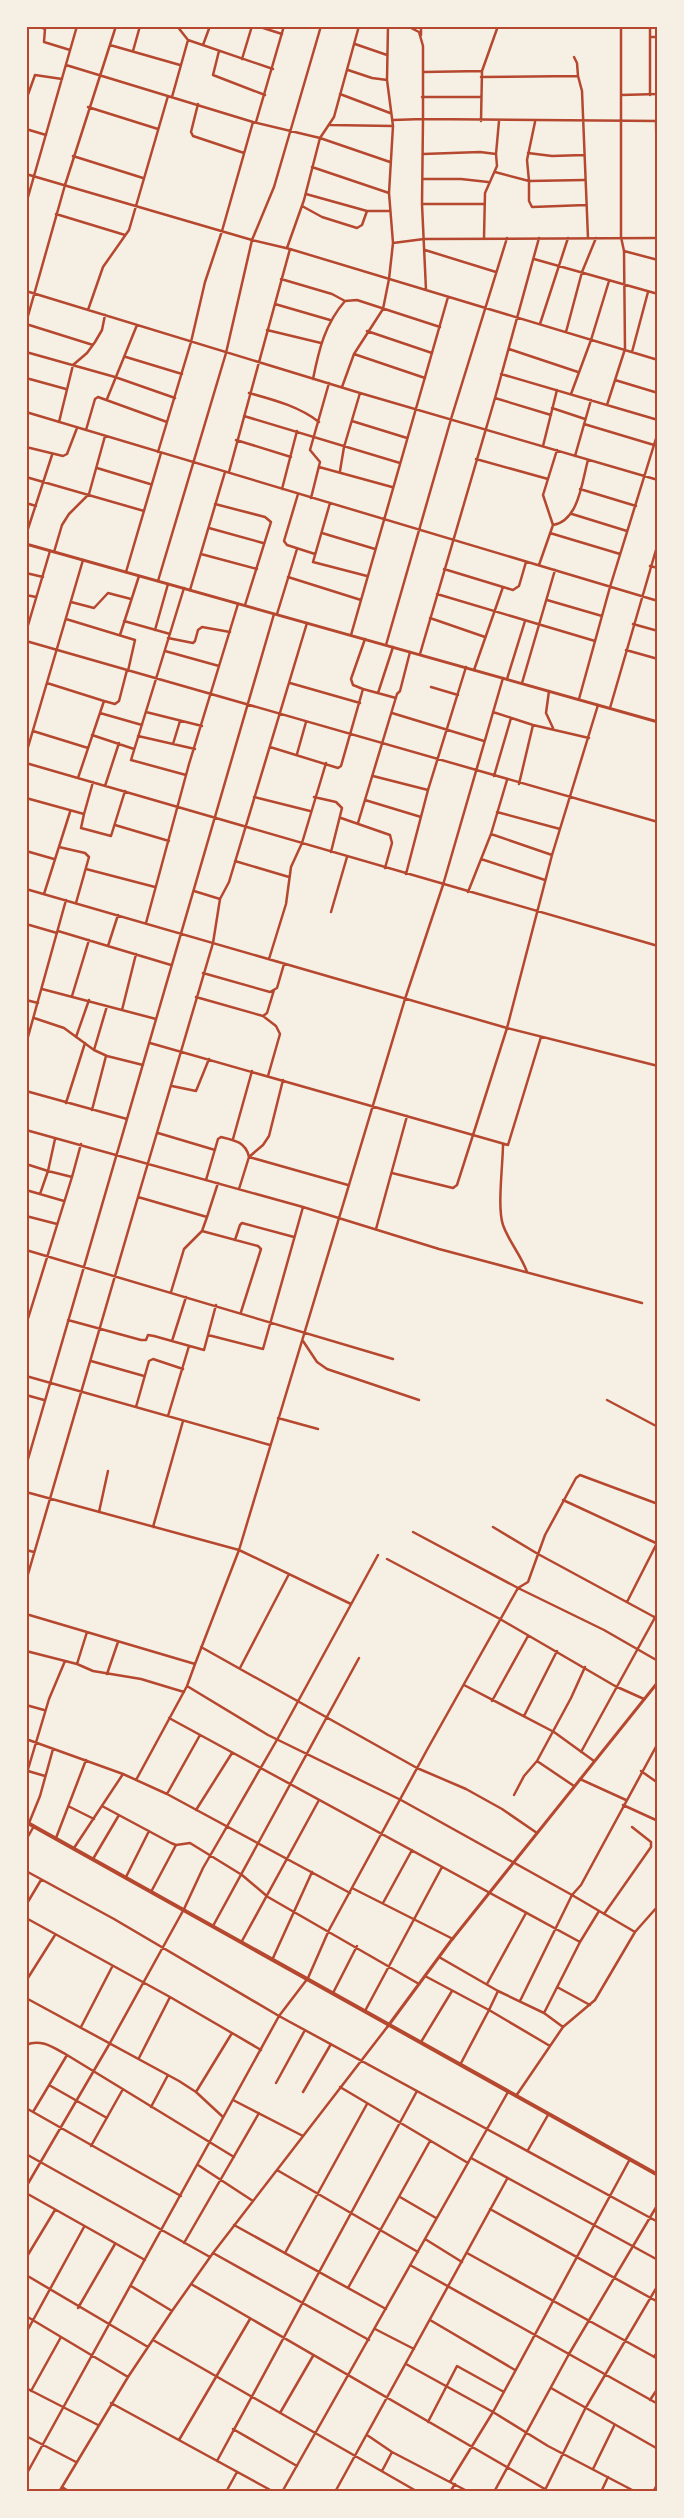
<svg xmlns="http://www.w3.org/2000/svg" width="684" height="2518" viewBox="0 0 684 2518" font-family="Raleway,sans-serif">
<style>
.lines{fill:none;stroke-linecap:round;stroke-linejoin:round}
.minor{stroke:#b5482f;stroke-width:2.5}
.tertiary{stroke:#b5482f;stroke-width:3}
.secondary{stroke:#b5482f;stroke-width:4}
.neatline{fill:none;stroke:#b5482f;stroke-width:2}
</style>
<rect width="100%" height="100%" fill="#f6efe4"/>
<g class="lines">
<path class="minor" d="M 38,26 L 45,29 L 44,42 L 70,50
M 177,26 L 188,40 L 273,69
M 257,26 L 282,34
M 407,26 L 419,32 L 423,46 L 423,119 L 658,121
M 421,35 L 421,26
M 650,37 L 650,26
M 355,44 L 387,55
M 110,45 L 180,65
M 203,45 L 210,26
M 133,51 L 140,26
M 219,51 L 213,75 L 265,95
M 574,57 L 577,63 L 578,76
M 242,59 L 252,26
M 66,65 L 253,122 L 320,138 L 390,162
M 348,70 L 372,78 L 387,80
M 423,72 L 482,71
M 481,77 L 578,76 L 582,91 L 588,238
M 340,94 L 390,113
M 621,95 L 658,94
M 650,95 L 650,37 L 658,37
M 172,97 L 188,40
M 422,97 L 480,97
M 26,100 L 35,75 L 62,79
M 198,104 L 191,132 L 193,136 L 244,153
M 88,107 L 158,129
M 393,120 L 423,119 L 422,204 L 426,290
M 481,121 L 482,71 L 498,26
M 656,121 L 658,227
M 256,122 L 284,26
M 535,122 L 527,160 L 529,181 L 584,180
M 330,125 L 393,126
M 26,129 L 46,135
M 528,153 L 552,156 L 584,155
M 423,154 L 480,152 L 496,154
M 73,156 L 143,178
M 312,167 L 389,193
M 495,172 L 529,181 L 529,201 L 532,207 L 586,205
M 26,174 L 252,240 L 290,249 L 658,360
M 423,179 L 461,179 L 488,182
M 306,194 L 367,211
M 26,204 L 77,26
M 422,204 L 483,204
M 302,206 L 322,217 L 357,228 L 362,225 L 367,211 L 389,211
M 56,214 L 125,235
M 484,238 L 485,193 L 497,166 L 496,154 L 499,121
M 393,243 L 424,239 L 658,238
M 287,248 L 304,200 L 320,138 L 334,117 L 359,26
M 425,250 L 496,272
M 624,251 L 658,260
M 534,259 L 658,294
M 281,279 L 332,294 L 345,301
M 26,291 L 360,393 L 658,480
M 275,304 L 330,320
M 88,310 L 103,267 L 129,230 L 168,96
M 26,323 L 65,185 L 116,26
M 26,324 L 93,345
M 540,324 L 568,238
M 267,330 L 321,343
M 367,331 L 432,353
M 566,332 L 582,272 L 596,238
M 509,349 L 578,372
M 26,352 L 115,377 L 175,398
M 632,352 L 648,292
M 354,354 L 425,378
M 126,357 L 182,374
M 501,374 L 658,420
M 26,378 L 66,389
M 313,379 C 319,349 325,324 345,301 L 357,300 L 440,327
M 615,380 L 658,393
M 342,387 L 354,354 L 383,309 L 389,279 L 393,243 L 389,193 L 393,126 L 387,80 L 388,26
M 249,393 C 274,400 298,406 319,422
M 571,394 L 591,340 L 609,281
M 495,398 L 551,415
M 107,399 L 137,325
M 607,405 L 625,349 L 624,251 L 621,237 L 621,26
M 552,408 L 585,419
M 26,412 L 658,601
M 244,416 L 400,463
M 352,421 L 407,438
M 59,422 L 73,365 L 87,353 L 95,342 L 102,330 L 105,315
M 584,424 L 654,445
M 86,430 L 95,399 L 98,397 L 167,422
M 236,440 L 291,457
M 543,446 L 557,390
M 26,447 L 63,456 L 67,454 L 77,428
M 158,452 L 191,342 L 205,282 L 222,231 L 253,122
M 575,456 L 591,400
M 476,459 L 548,479
M 319,467 L 392,487
M 97,468 L 150,484
M 340,471 L 344,447 L 360,393
M 229,472 L 290,249
M 26,477 L 144,511
M 282,489 L 297,431
M 580,489 L 636,506
M 298,494 L 284,541 L 287,545 L 315,554
M 311,498 L 320,462 L 310,450 L 329,383
M 26,503 L 36,506
M 330,503 L 313,562 L 367,576
M 215,504 L 265,517 L 271,522 L 245,605
M 572,514 L 627,531
M 553,525 C 579,521 582,481 588,460
M 209,528 L 263,543
M 322,533 L 375,549
M 550,533 L 620,554
M 26,535 L 52,455
M 54,552 L 62,525 L 69,514 L 89,494 L 105,436
M 201,554 L 257,569
M 539,565 L 553,525 L 543,495 L 557,450
M 650,566 L 658,568
M 444,569 L 513,590 L 519,586 L 526,562
M 126,572 L 161,453
M 26,573 L 43,577
M 288,577 L 361,600
M 158,581 L 226,353 L 252,240 L 274,187 L 321,26
M 184,588 L 131,760 L 186,775
M 190,590 L 225,472
M 437,594 L 595,641
M 26,595 L 36,597
M 547,600 L 602,616
M 71,602 L 94,608 L 108,593 L 131,599
M 277,614 L 297,549
M 430,618 L 485,637
M 66,619 L 135,640 L 128,671
M 124,621 L 170,634
M 633,624 L 658,631
M 155,630 L 168,584
M 26,632 L 50,551
M 120,635 L 139,576
M 351,635 L 448,297
M 168,638 L 193,643 L 195,641 L 198,630 L 202,627 L 230,632
M 26,641 L 658,822
M 386,645 L 451,419 L 507,238
M 626,650 L 658,659
M 165,651 L 219,666
M 420,654 L 495,398 L 539,238
M 474,670 L 503,587
M 507,679 L 525,621
M 47,683 L 104,701 L 78,778
M 290,683 L 360,703
M 522,683 L 555,570
M 431,687 L 458,695
M 363,689 L 353,685 L 351,679 L 365,639
M 549,691 L 546,713 L 553,728
M 378,693 L 393,647
M 579,699 L 610,587 L 658,432
M 104,701 L 115,704 L 119,701 L 127,670
M 610,708 L 658,543
M 146,712 L 202,726
M 493,712 L 533,725 L 589,738
M 100,713 L 142,725
M 392,713 L 484,741
M 33,731 L 88,748
M 92,735 L 134,749
M 138,736 L 195,749
M 173,744 L 180,721
M 270,747 L 338,768 L 341,766 L 363,689 L 396,698
M 26,754 L 83,560
M 297,754 L 306,722
M 26,763 L 658,946
M 373,776 L 428,790
M 494,776 L 511,718
M 519,784 L 533,725
M 105,786 L 119,743
M 254,797 L 310,811
M 314,797 L 336,802 L 342,808 L 331,852
M 26,798 L 84,814 L 93,782
M 365,800 L 421,817
M 497,812 L 560,829
M 84,814 L 81,828 L 111,836 L 125,791
M 341,818 L 390,835 L 392,843 L 385,868
M 358,823 L 397,694 L 400,691 L 410,652
M 115,825 L 169,841
M 491,834 L 552,855
M 59,847 L 85,853 L 89,857 L 76,903
M 26,851 L 54,859
M 481,859 L 545,880
M 235,861 L 289,877
M 86,869 L 155,887
M 406,874 L 428,790 L 466,667
M 26,889 L 507,1028 L 658,1066
M 194,891 L 220,899 L 229,882 L 307,623
M 468,892 L 491,834 L 507,780
M 44,894 L 70,812
M 331,912 L 347,857
M 146,923 L 189,764 L 238,604
M 26,924 L 57,933
M 58,931 L 171,965
M 108,946 L 118,915
M 269,959 L 286,904 L 291,867 L 302,843 L 326,763
M 203,973 L 270,992 L 277,988 L 284,964
M 42,989 L 156,1019
M 72,996 L 89,940
M 196,997 L 263,1016 L 267,1013 L 274,990
M 26,1000 L 38,1003
M 122,1010 L 136,954
M 263,1016 L 276,1026 L 280,1034 L 268,1076
M 34,1018 L 64,1028 L 94,1050 L 107,1056 L 143,1065
M 76,1037 L 89,1000
M 150,1043 L 473,1135 L 507,1028 L 552,855 L 598,705
M 26,1044 L 66,900
M 94,1050 L 107,1006
M 172,1086 L 196,1091 L 209,1059
M 26,1091 L 127,1119
M 66,1103 L 85,1043
M 92,1110 L 106,1056
M 26,1130 L 303,1207 L 439,1249 L 642,1303
M 158,1133 L 215,1150
M 233,1139 L 252,1071
M 503,1144 C 503,1164 497,1208 503,1225 C 509,1242 521,1255 527,1272
M 26,1164 L 48,1171 L 55,1139
M 392,1173 L 453,1188 L 457,1185 L 473,1135 L 508,1145 L 541,1037
M 206,1180 L 218,1139 L 221,1137 C 234,1140 246,1142 249,1157 L 348,1185
M 218,1183 L 207,1217 L 138,1197 L 213,943 L 220,899
M 239,1189 L 249,1157 L 263,1145 L 269,1136 L 283,1080
M 26,1190 L 64,1201
M 40,1194 L 48,1171 L 72,1177 L 81,1144
M 26,1216 L 57,1224
M 207,1217 L 202,1231 L 258,1246 L 261,1249 L 241,1312
M 376,1229 L 407,1116
M 235,1240 L 240,1225 L 242,1223 L 294,1237
M 26,1250 L 393,1359
M 171,1292 L 184,1249 L 202,1231
M 68,1320 L 141,1340 L 146,1340 L 148,1335 L 154,1336 L 204,1350 L 216,1305
M 26,1325 L 72,1177
M 208,1335 L 263,1349 L 303,1207
M 172,1341 L 186,1297
M 303,1341 L 317,1362 L 327,1369 L 419,1400
M 91,1361 L 144,1376
M 26,1376 L 270,1445
M 26,1395 L 44,1400
M 607,1400 L 658,1427
M 136,1407 L 149,1361 L 153,1359 L 183,1369
M 168,1416 L 189,1346
M 278,1418 L 318,1429
M 26,1466 L 274,614
M 26,1492 L 239,1550 L 351,1604
M 563,1500 L 658,1544
M 99,1512 L 108,1471
M 153,1527 L 183,1421
M 493,1527 L 538,1554 L 658,1619
M 413,1532 L 518,1588 L 528,1582 L 545,1535 L 576,1478 L 580,1475 L 658,1504
M 26,1550 L 34,1552
M 387,1559 L 500,1619 L 615,1686 L 644,1699
M 26,1581 L 138,1197
M 627,1602 L 657,1543
M 26,1614 L 195,1664 L 239,1550 L 405,999 L 443,885 L 503,678
M 201,1647 L 417,1768 L 466,1789 L 502,1809 L 537,1833
M 26,1651 L 77,1664 L 93,1671 L 141,1679 L 184,1692
M 77,1664 L 87,1632
M 240,1668 L 289,1574
M 107,1674 L 118,1642
M 464,1685 L 554,1732 L 594,1761
M 187,1686 L 268,1735 L 401,1800 L 572,1895 L 581,1885 L 658,1743
M 492,1701 L 528,1636
M 26,1705 L 44,1710
M 524,1716 L 557,1651
M 169,1718 L 580,1942 L 599,1911
M 26,1739 L 123,1774
M 581,1752 L 658,1612
M 28,1771 L 45,1776
M 641,1771 L 658,1783
M 26,1776 L 49,1699 L 65,1661
M 580,1779 L 626,1800
M 136,1780 L 187,1686 L 195,1664
M 574,1786 L 537,1761 L 571,1698 L 585,1667
M 167,1794 L 200,1735
M 514,1795 L 524,1776 L 537,1761
M 623,1805 L 658,1821
M 102,1806 L 171,1843 L 176,1845 L 190,1843 L 242,1875 L 268,1897 L 419,1984
M 70,1807 L 94,1819
M 196,1810 L 232,1753
M 29,1823 L 40,1796 L 53,1749
M 56,1838 L 86,1760
M 26,1840 L 34,1826
M 74,1848 L 123,1774 L 167,1794 L 350,1893
M 93,1859 L 119,1815
M 26,1871 L 114,1919 L 279,2016 L 658,2222
M 126,1877 L 149,1831
M 352,1888 L 453,1939
M 151,1892 L 176,1845
M 383,1903 L 412,1850
M 26,1905 L 41,1880
M 604,1914 L 651,1847 L 651,1842 L 632,1827
M 26,1918 L 170,1997 L 139,2058
M 213,1926 L 359,1658
M 242,1941 L 319,1800
M 439,1957 L 498,1991 L 544,2013 L 563,2027 L 516,2096
M 273,1958 L 312,1872
M 425,1976 L 487,2009 L 489,2010 L 498,1991
M 26,1981 L 55,1935
M 487,1984 L 526,1913
M 557,1987 L 590,2005
M 333,1993 L 357,1946
M 170,1997 L 232,2033
M 26,1998 L 179,2081 L 196,2092 L 223,2117
M 520,2001 L 572,1895 L 635,1932 L 658,1906
M 365,2011 L 442,1867
M 544,2013 L 580,1942
M 81,2027 L 112,1967
M 563,2027 L 595,2000 L 635,1932
M 421,2042 L 452,1991
M 26,2045 C 41,2038 54,2048 67,2055 L 234,2157
M 460,2065 L 489,2010 L 550,2046
M 276,2083 L 305,2030
M 49,2085 L 107,2118
M 340,2087 L 468,2163
M 196,2092 L 232,2033 L 261,2050
M 303,2092 L 331,2044
M 233,2100 L 303,2136
M 151,2107 L 168,2075
M 26,2108 L 181,2196
M 33,2112 L 67,2055
M 91,2146 L 123,2089
M 528,2150 L 548,2115
M 26,2154 L 210,2257
M 471,2158 L 658,2260
M 198,2165 L 253,2201
M 277,2170 L 418,2252
M 26,2187 L 110,2043 L 184,1909 L 203,1868 L 278,1738 L 378,1555
M 26,2193 L 145,2260
M 400,2197 L 436,2218
M 490,2209 L 658,2302
M 234,2225 L 386,2309
M 425,2239 L 462,2262
M 184,2243 L 259,2113
M 213,2253 L 369,2340
M 285,2253 L 367,2104
M 467,2253 L 658,2359
M 26,2258 L 55,2210
M 410,2265 L 658,2404
M 26,2275 L 148,2347
M 191,2284 L 550,2492
M 131,2286 L 172,2311
M 348,2288 L 430,2141
M 78,2308 L 115,2244
M 26,2316 L 128,2377
M 430,2320 L 515,2370
M 375,2329 L 414,2349
M 26,2333 L 84,2227
M 153,2340 L 418,2492
M 654,2357 L 658,2351
M 406,2364 L 493,2412 L 548,2446 L 636,2492
M 26,2388 L 98,2425
M 551,2388 L 658,2449
M 31,2391 L 61,2337
M 650,2400 L 658,2388
M 111,2403 L 274,2492
M 280,2413 L 313,2356
M 428,2422 L 457,2366 L 504,2392
M 233,2429 L 297,2466
M 367,2435 L 392,2452 L 469,2492
M 26,2436 L 76,2462
M 179,2440 L 250,2319
M 217,2461 L 417,2091
M 593,2469 L 614,2426
M 382,2471 L 392,2452
M 26,2475 L 279,2016 L 308,1978 L 329,1930 L 428,1748 L 518,1588 L 604,1630 L 658,1661
M 450,2482 L 493,2412 L 630,2159
M 62,2487 L 70,2492
M 59,2492 L 128,2377 L 172,2311 L 213,2253 L 388,2026
M 226,2492 L 237,2472
M 282,2492 L 508,2092
M 335,2492 L 507,2179
M 450,2492 L 455,2484
M 494,2492 L 569,2354 L 658,2204
M 544,2492 L 585,2409 L 658,2285
M 601,2492 L 608,2477
M 653,2492 L 658,2483"/>
<path class="tertiary" d="M 26,544 L 658,722
M 388,2026 L 450,1942 L 658,1682"/>
<path class="secondary" d="M 26,1822 L 658,2175"/>
</g>
<rect width="684" height="2518" fill="none" stroke="#f6efe4" stroke-width="55"/>
<rect x="28" y="28" width="628" height="2462" class="neatline"/>
</svg>
